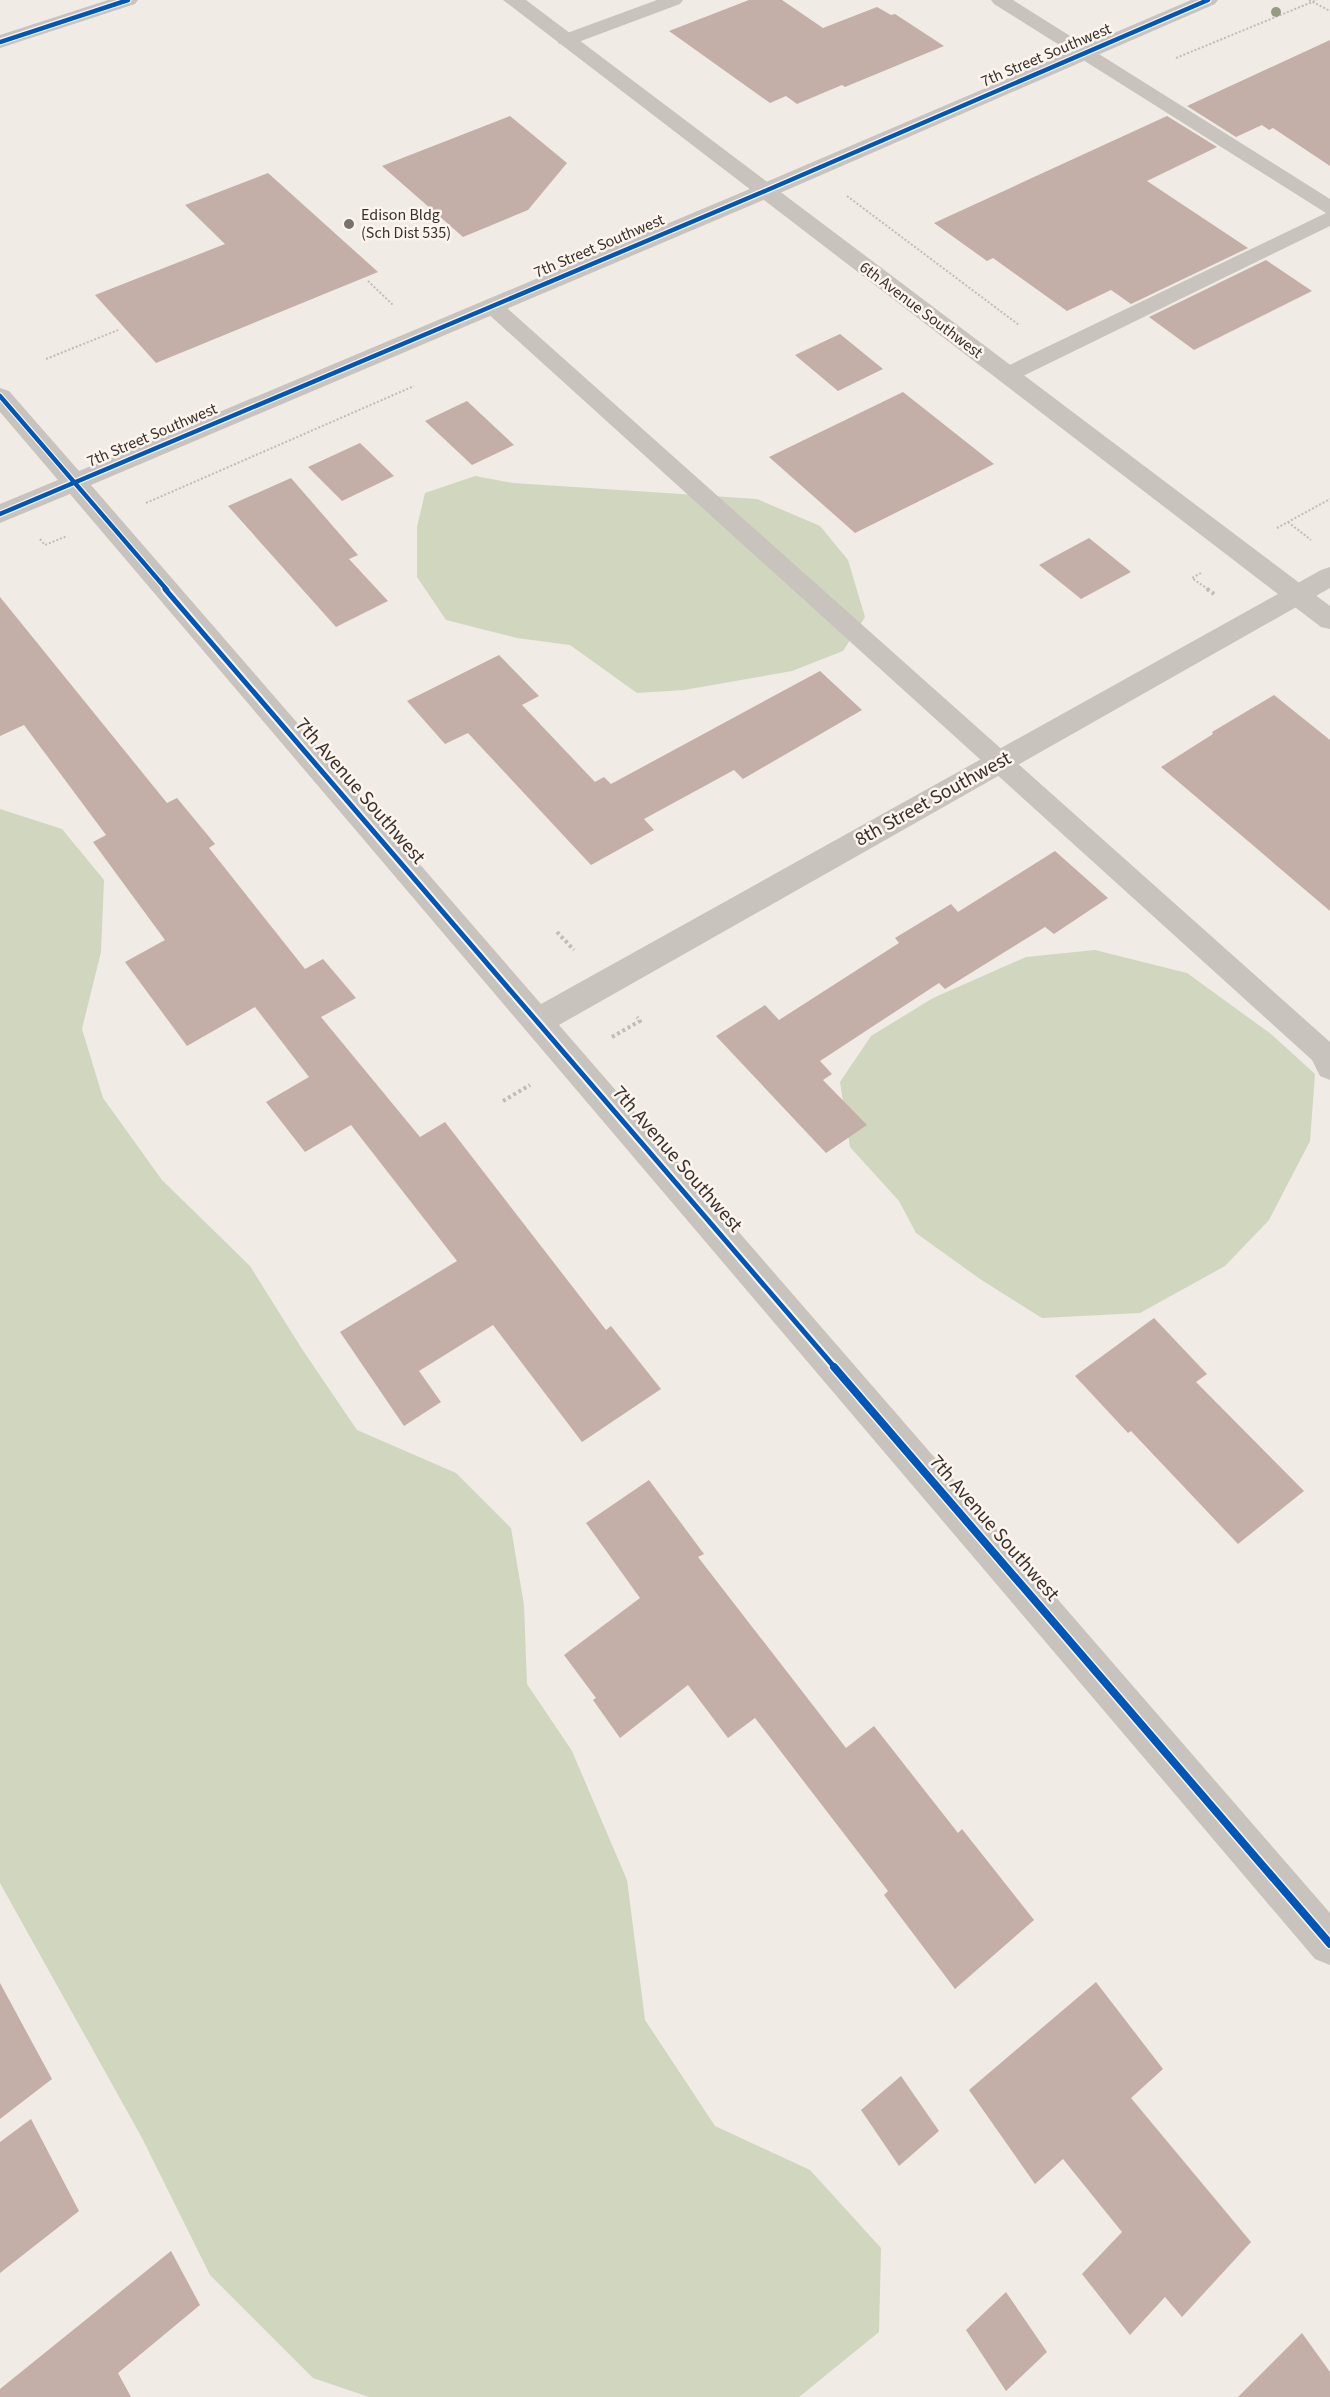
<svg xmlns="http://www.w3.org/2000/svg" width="1330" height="2397" viewBox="0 0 1330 2397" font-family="'Source Sans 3',sans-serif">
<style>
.green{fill:#d1d6bf}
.building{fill:#c3afa7}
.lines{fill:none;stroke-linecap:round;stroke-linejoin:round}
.path-far1{stroke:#c2bbb6;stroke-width:2;stroke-dasharray:2 2;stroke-linecap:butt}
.path{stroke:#c2bbb6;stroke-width:4;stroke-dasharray:3 3;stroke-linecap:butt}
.service{fill:#c9c3be;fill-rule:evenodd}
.minor{fill:#c9c3be;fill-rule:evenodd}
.tertiary{fill:#c9c3be;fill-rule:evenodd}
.cycleway-far2-casing{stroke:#fbf5ee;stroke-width:7}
.cycleway-far1-casing{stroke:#fbf5ee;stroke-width:9}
.cycleway-casing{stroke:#fbf5ee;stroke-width:11}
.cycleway-far2{stroke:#0057b8;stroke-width:4.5}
.cycleway-far1{stroke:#0057b8;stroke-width:5}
.cycleway{stroke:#0057b8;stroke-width:8}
.tree{fill:#959b80}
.poi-dot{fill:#7a716c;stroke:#fbf5ee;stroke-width:2}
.labels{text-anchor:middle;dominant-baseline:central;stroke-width:5;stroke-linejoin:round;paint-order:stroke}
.far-street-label{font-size:16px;fill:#3b302b;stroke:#fbf5ee}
.far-poi-label{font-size:16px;fill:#3b302b;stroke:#fbf5ee;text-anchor:start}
.street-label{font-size:20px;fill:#3b302b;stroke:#fbf5ee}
</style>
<rect width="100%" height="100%" fill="#f0ebe5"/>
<path class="green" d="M 475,476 L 513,483 L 757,499 L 820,526 L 848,560 L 865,617 L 843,651 L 792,671 L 684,690 L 637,693 L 570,645 L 517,638 L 446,620 L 417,577 L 417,527 L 425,493 Z
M 0,809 L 62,829 L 104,880 L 101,952 L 82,1029 L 103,1098 L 162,1180 L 250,1266 L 302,1349 L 357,1430 L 456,1473 L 511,1528 L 524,1605 L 527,1684 L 572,1751 L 627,1880 L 645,2020 L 715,2126 L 810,2170 L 881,2248 L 879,2332 L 799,2397 L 369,2397 L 313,2378 L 210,2275 L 142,2138 L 0,1883 Z
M 1095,950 L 1187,973 L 1271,1034 L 1315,1074 L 1310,1141 L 1269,1220 L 1225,1266 L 1140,1313 L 1042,1318 L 980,1279 L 916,1233 L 899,1201 L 850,1147 L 840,1082 L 871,1036 L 933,998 L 1026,957 Z"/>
<path class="building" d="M 749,0 L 782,0 L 823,28 L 877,7 L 891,15 L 895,14 L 944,46 L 845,87 L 842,85 L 797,104 L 786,96 L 770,103 L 669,31 Z
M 1330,40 L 1330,166 L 1273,128 L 1269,130 L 1262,125 L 1236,137 L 1187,106 Z
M 510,116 L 567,163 L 528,210 L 463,237 L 382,166 Z
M 1167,116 L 1217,147 L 1147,181 L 1248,248 L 1131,304 L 1111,290 L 1067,311 L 993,258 L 987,261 L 934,223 Z
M 268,173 L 378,272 L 156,363 L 95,295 L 225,244 L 185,205 Z
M 1266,260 L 1312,291 L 1194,350 L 1149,317 Z
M 840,334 L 883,369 L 838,391 L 795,355 Z
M 903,392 L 994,464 L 855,533 L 769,457 Z
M 467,401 L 514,445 L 472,465 L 425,421 Z
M 360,443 L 394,476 L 342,501 L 308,467 Z
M 291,478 L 358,555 L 349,559 L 388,601 L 336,627 L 228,506 Z
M 1089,538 L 1131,572 L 1081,599 L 1039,565 Z
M 0,597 L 167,803 L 177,798 L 215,844 L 209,848 L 305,969 L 323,959 L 356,998 L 321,1017 L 420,1137 L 445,1122 L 606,1330 L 611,1326 L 661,1389 L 582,1442 L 493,1325 L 419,1371 L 441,1402 L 404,1426 L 340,1332 L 457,1261 L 351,1125 L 305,1152 L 266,1102 L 309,1077 L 255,1007 L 187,1046 L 125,962 L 165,940 L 93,842 L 106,835 L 24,725 L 0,736 Z
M 499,655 L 539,696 L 522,705 L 595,782 L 604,777 L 611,784 L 820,671 L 862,710 L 743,779 L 734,770 L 644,819 L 654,830 L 591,865 L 468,733 L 445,744 L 407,701 Z
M 1274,695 L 1330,740 L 1330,911 L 1161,767 L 1213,734 L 1212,732 Z
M 1055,851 L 1108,898 L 1054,934 L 1045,927 L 945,989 L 939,983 L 820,1061 L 832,1074 L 823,1080 L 867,1125 L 826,1153 L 716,1036 L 765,1005 L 779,1020 L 899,943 L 895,938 L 951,904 L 958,912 Z
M 1154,1318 L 1207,1374 L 1196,1382 L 1304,1491 L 1238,1544 L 1131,1431 L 1128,1433 L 1075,1376 Z
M 649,1480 L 704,1554 L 698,1557 L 846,1748 L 874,1726 L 958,1833 L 962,1829 L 1034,1920 L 955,1989 L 884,1895 L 888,1891 L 755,1718 L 728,1738 L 688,1685 L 620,1738 L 593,1700 L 596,1698 L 564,1655 L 640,1598 L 586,1523 Z
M 1096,1982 L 1163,2069 L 1131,2098 L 1251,2242 L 1182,2317 L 1165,2297 L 1130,2335 L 1082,2274 L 1122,2232 L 1063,2159 L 1035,2184 L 969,2090 Z
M 0,1983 L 52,2079 L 0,2119 Z
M 901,2076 L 939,2131 L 899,2166 L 861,2110 Z
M 31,2119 L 79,2211 L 0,2273 L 0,2142 Z
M 171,2251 L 200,2305 L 118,2373 L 131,2397 L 0,2397 L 0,2389 Z
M 1006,2292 L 1047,2352 L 1006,2391 L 966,2330 Z
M 1302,2333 L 1330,2372 L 1330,2397 L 1238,2397 Z"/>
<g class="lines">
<path class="path-far1" d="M 1309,0 L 1330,11
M 1176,58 L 1317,0
M 847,196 L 1019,325
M 368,281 L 393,305
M 46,359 L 118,330
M 146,503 L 414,386
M 1288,522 L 1311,540
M 1277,528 L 1330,499
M 40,539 L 45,545 L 67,536
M 1201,573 L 1192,578 L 1209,590"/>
<path class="path" d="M 1207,589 L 1214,594
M 557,932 L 574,950
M 612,1037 L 640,1021 L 637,1017
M 503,1101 L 530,1085"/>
<path class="service" d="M 657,0 L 683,0 L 680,4 L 573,44 L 559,44 L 557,40 L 559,36 Z
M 991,0 L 1013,0 L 1330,199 L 1330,226 L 1015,380 L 1007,382 L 999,380 L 996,375 L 999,370 L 1326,213 L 994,4 Z
M 492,300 L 499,301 L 1330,1042 L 1330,1080 L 1320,1076 L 1312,1060 L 485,311 L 481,306 L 485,301 Z"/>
<path class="minor" d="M 1191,0 L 1218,0 L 1215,4 L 773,196 L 91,485 L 541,1004 L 1321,570 L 1330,567 L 1330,588 L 559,1025 L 1330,1913 L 1330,1965 L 1315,1959 L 70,494 L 0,523 L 0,504 L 58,480 L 0,412 L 0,388 L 9,391 L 79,471 L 757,186 Z"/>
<path class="tertiary" d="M 108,0 L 138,0 L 135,4 L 0,48 L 0,35 Z
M 503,0 L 526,0 L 1330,606 L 1330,629 L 1321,627 Z"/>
<g class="cycleway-far2-casing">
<path id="cycleway-far2" d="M 0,42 L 128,0
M 0,396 L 167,590
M 0,514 L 765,191 L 1208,0"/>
</g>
<g class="cycleway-far1-casing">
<path id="cycleway-far1" d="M 165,589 L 836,1369"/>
</g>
<g class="cycleway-casing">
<path id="cycleway" d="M 834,1367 L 1330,1944"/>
</g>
<use href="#cycleway-far2" class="cycleway-far2"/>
<use href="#cycleway-far1" class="cycleway-far1"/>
<use href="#cycleway" class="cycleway"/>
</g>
<circle class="tree" cx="1276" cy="12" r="5"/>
<circle class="poi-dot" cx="349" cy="224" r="6"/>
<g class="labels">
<g class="far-street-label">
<text transform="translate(1046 55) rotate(-23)">7th Street Southwest</text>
<text transform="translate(599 246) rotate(-23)">7th Street Southwest</text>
<text transform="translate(921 310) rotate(37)">6th Avenue Southwest</text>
<text transform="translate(152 435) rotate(-23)">7th Street Southwest</text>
</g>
<g class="far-poi-label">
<text x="361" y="215">Edison Bldg<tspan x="361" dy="18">(Sch Dist 535)</tspan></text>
</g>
<g class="street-label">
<text transform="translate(360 791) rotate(49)">7th Avenue Southwest</text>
<text transform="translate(933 799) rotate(-29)">8th Street Southwest</text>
<text transform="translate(677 1159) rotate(49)">7th Avenue Southwest</text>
<text transform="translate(994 1528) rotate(49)">7th Avenue Southwest</text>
</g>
</g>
</svg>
